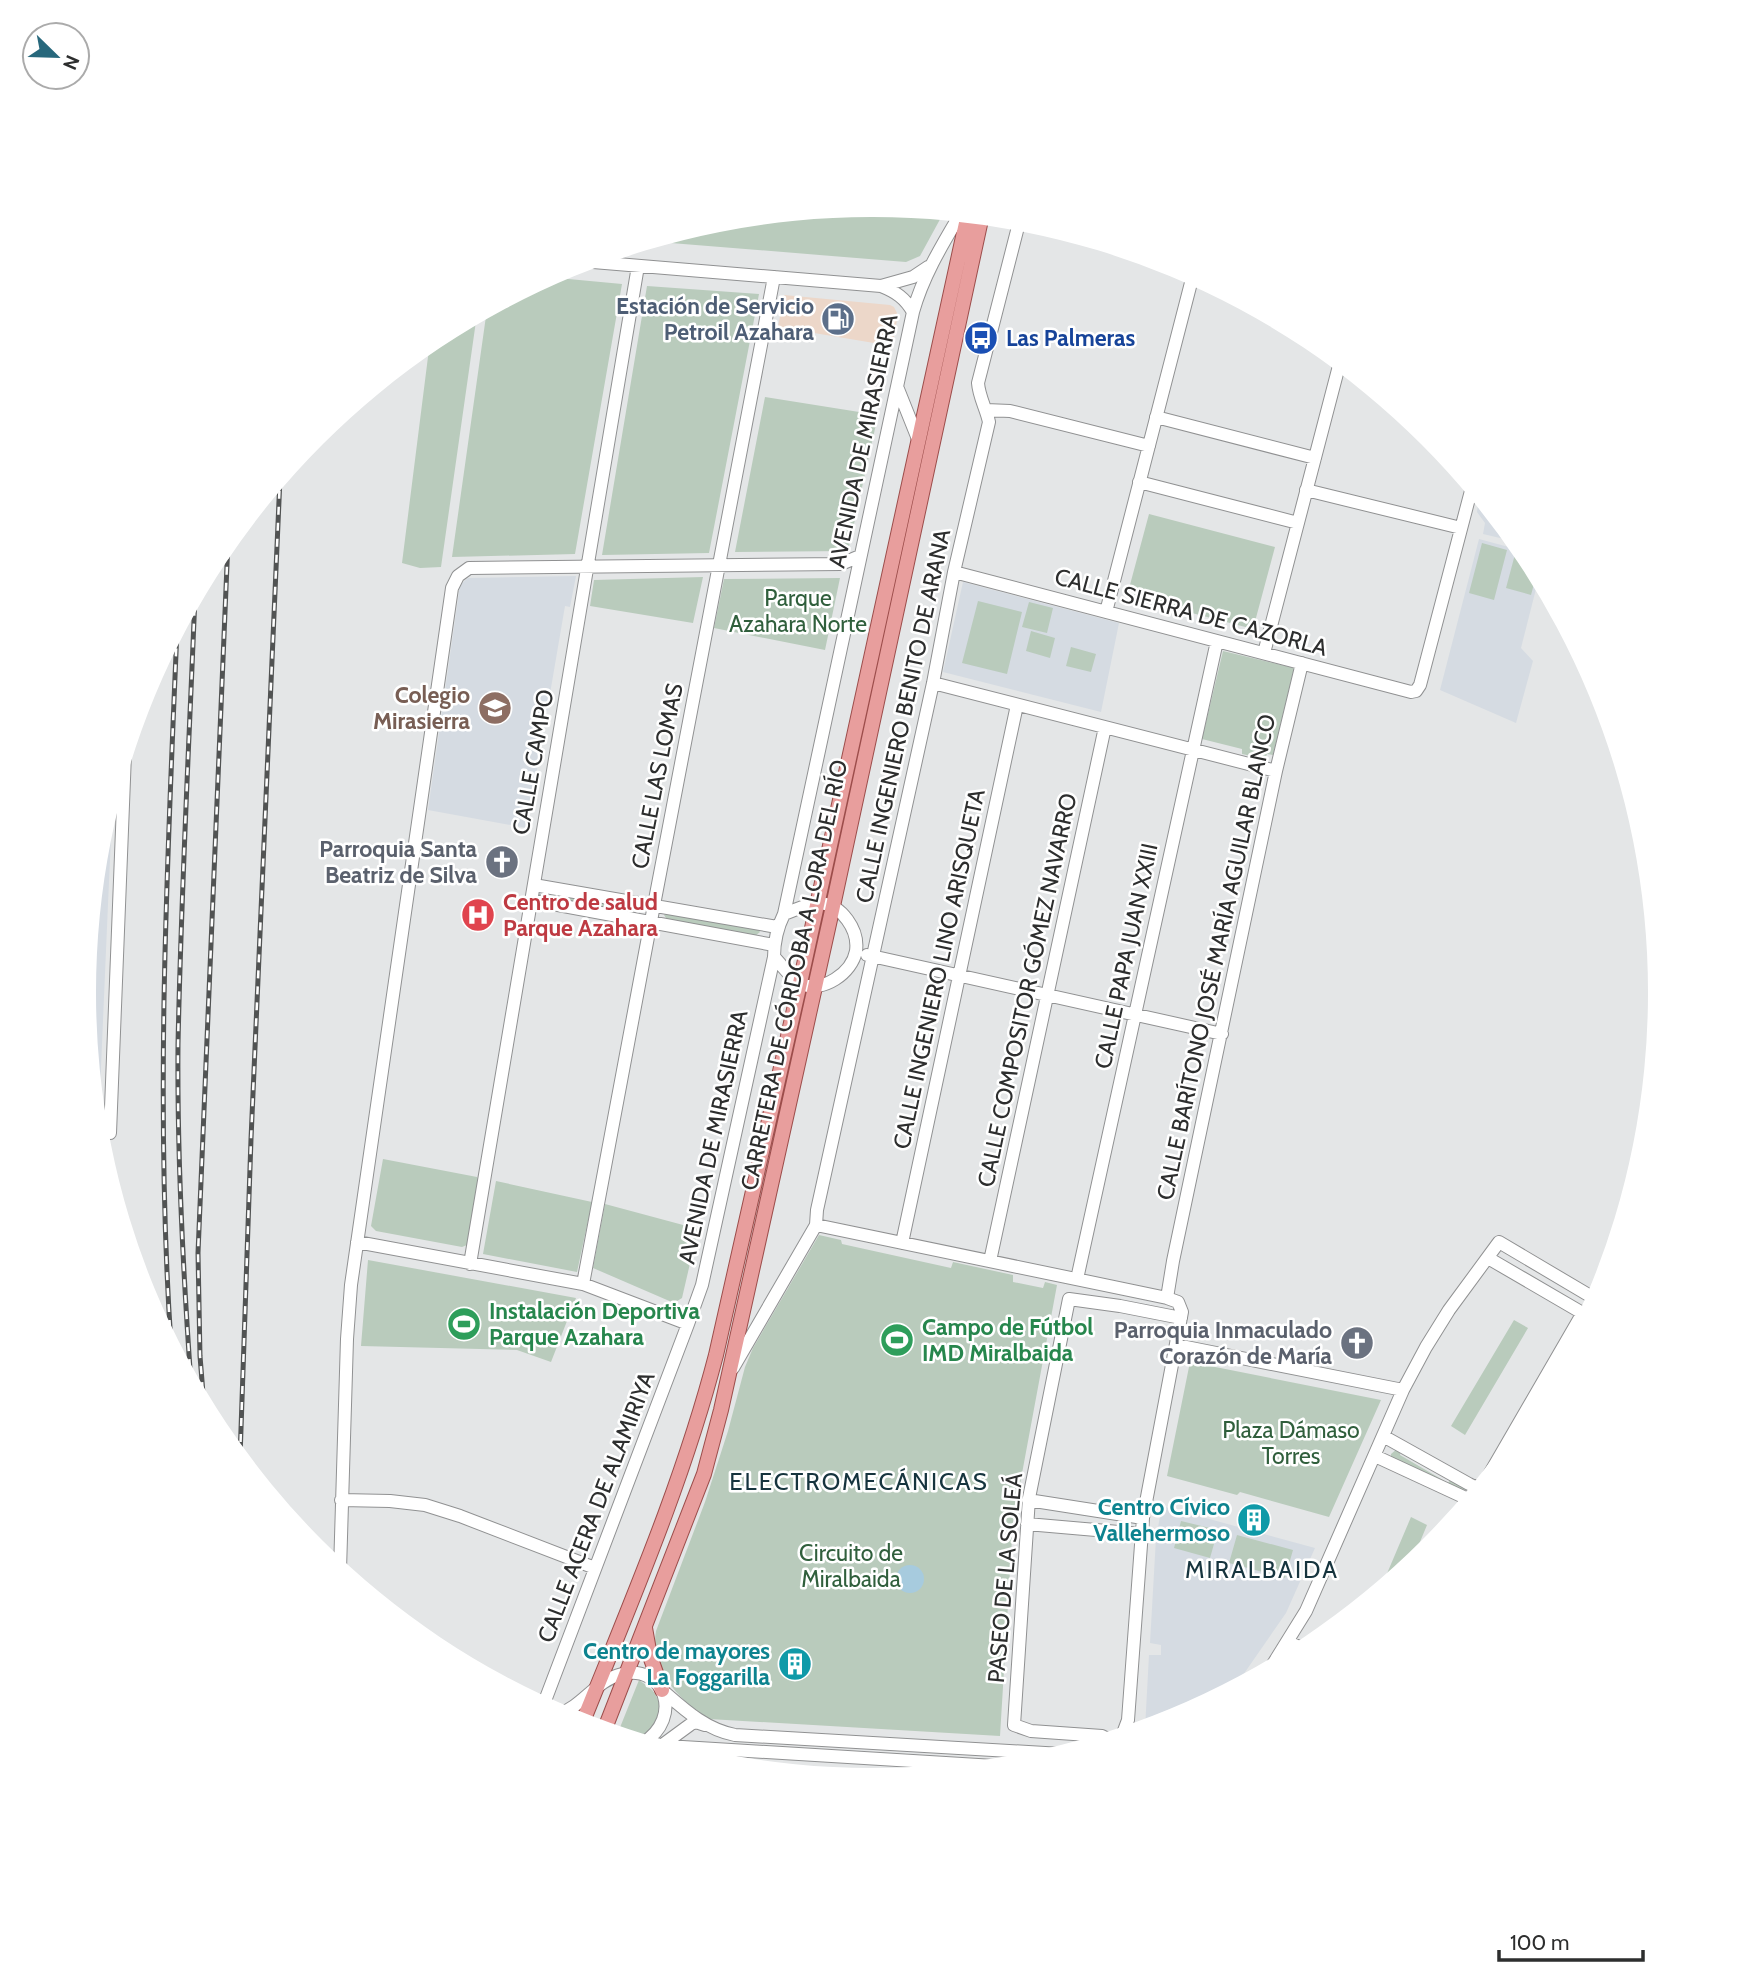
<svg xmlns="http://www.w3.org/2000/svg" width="1744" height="1985" viewBox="0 0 1744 1985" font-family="Cabin,sans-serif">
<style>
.commercial{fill:#ecd7c9}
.built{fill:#d5dbe2}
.green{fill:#b9cbbc}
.water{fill:#a7cbde}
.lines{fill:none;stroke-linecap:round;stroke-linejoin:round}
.minor-casing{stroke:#909192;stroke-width:14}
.major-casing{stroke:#9c4d4b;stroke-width:16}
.minor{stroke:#fff;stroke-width:12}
.major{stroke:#e89e9d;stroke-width:14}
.rail-casing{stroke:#515353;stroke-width:5}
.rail{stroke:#fff;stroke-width:2.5;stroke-dasharray:8;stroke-linecap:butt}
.labels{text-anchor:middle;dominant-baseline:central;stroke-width:5;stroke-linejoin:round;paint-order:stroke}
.service-label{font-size:23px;font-weight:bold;fill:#4e5e75;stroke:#fff;text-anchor:end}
.transit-label{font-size:23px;font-weight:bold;fill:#164399;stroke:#fff;text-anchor:start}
.street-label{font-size:23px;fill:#2d2e2e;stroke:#fff}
.park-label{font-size:23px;fill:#305f3c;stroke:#fff}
.education-label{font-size:23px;font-weight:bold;fill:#785e54;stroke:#fff;text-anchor:end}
.worship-label{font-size:23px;font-weight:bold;fill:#5b616d;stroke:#fff;text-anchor:end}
.health-label{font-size:23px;font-weight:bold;fill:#be3a42;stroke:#fff;text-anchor:start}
.leisure-label{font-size:23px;font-weight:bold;fill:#27864d;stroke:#fff;text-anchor:start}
.culture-label{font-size:23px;font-weight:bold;fill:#0d838f;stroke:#fff;text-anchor:end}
.neighbourhood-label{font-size:24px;letter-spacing:2px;fill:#16343e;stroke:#fff}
</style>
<rect width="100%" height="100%" fill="#e4e6e7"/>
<path class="commercial" d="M 784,295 L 890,305 L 894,307 L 898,315 L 892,346 L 778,327 Z"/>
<path class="built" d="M 1479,497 L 1517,542 L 1483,534 L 1485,523 L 1477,512 Z
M 1479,539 L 1516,549 L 1518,543 L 1527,555 L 1539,577 L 1521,648 L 1533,661 L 1516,723 L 1440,690 Z
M 576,576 L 570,607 L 565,606 L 527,828 L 428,810 L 460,585 L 468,578 Z
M 963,582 L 1119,623 L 1101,712 L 943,672 Z
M 113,793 L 108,904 L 98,1137 L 84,992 L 99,838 Z
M 1162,1506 L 1315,1548 L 1286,1613 L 1234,1688 L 1173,1721 L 1145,1729 L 1149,1655 L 1161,1655 L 1161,1645 L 1150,1643 L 1156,1538 Z"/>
<path class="green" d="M 872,205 L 944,212 L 920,256 L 906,262 L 646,241 L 719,220 Z
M 547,277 L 622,284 L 575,554 L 452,557 L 487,309 Z
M 647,286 L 759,294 L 709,553 L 602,555 Z
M 477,314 L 441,567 L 420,568 L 402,563 L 430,341 Z
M 765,397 L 878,415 L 848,551 L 735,552 Z
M 1149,514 L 1275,547 L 1253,629 L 1127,596 Z
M 1482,543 L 1507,550 L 1494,600 L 1469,593 Z
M 1518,543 L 1527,555 L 1537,573 L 1531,595 L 1506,588 Z
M 703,577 L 693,623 L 590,606 L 594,580 Z
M 840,578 L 825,650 L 714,628 L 724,579 Z
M 978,601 L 1022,612 L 1007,674 L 962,663 Z
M 1029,602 L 1053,608 L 1047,633 L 1022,627 Z
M 1031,631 L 1055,638 L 1050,658 L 1026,651 Z
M 1071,647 L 1096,654 L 1091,672 L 1066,666 Z
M 1223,651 L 1294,668 L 1273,755 L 1267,754 L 1265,759 L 1242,754 L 1242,749 L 1202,739 Z
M 552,893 L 631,905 L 633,910 L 629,914 L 551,898 Z
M 670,911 L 757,927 L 760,932 L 755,936 L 668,921 L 664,915 Z
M 383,1159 L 477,1177 L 479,1182 L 467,1245 L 462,1247 L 376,1231 L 371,1226 Z
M 496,1181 L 592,1202 L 577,1272 L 483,1254 Z
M 605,1204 L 698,1229 L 682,1298 L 674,1303 L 593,1268 Z
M 819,1235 L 841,1240 L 842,1244 L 951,1268 L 953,1262 L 1013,1275 L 1013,1282 L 1043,1288 L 1045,1282 L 1057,1285 L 1013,1522 L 1000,1736 L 709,1719 C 679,1700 649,1669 656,1631 L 705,1502 L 728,1431 L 745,1367 L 753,1348 Z
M 368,1260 L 576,1298 L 551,1362 L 517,1350 L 361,1346 Z
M 1514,1320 L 1528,1328 L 1465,1435 L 1451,1426 Z
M 1190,1362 L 1381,1400 L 1329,1517 L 1240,1492 L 1237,1495 L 1167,1476 Z
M 1397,1449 L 1401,1450 L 1400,1455 L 1448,1483 L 1451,1479 L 1466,1489 L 1465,1491 L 1391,1457 L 1391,1454 Z
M 1411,1517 L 1427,1525 L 1410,1566 L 1380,1590 Z
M 1181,1521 L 1218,1530 L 1210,1558 L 1174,1548 Z
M 1237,1535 L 1293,1550 L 1285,1578 L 1229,1563 Z
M 639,1680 C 647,1686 655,1690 658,1700 C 666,1722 643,1743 622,1736 L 619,1730 Z
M 784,1770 L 848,1774 L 845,1778 L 785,1772 Z"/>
<path class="water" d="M896 1579a14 14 0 1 1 28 0a14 14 0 1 1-28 0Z"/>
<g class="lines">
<g class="minor-casing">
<path id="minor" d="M 581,261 L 881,286 C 896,292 905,298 913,312
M 881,286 L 913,277 L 928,267
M 898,389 L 918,439
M 986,410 L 1010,411 L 1149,446
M 1156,417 L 1315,458
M 1139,482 L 1298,523
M 1306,490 L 1461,528
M 954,572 L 1411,692 L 1416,691 L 1420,685 L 1472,487
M 1106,612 L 1193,275
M 1264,653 L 1340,362
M 933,683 L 1276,771
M 534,885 L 777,927
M 531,900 L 774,945
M 784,914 C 794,911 810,902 820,903 C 842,905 859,930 856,951 C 852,973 823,993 801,984 C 791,979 782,965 774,957 C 774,941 777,928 784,914 L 913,312 C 923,276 942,245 961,213
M 867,955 L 1222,1034
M 110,1133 L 125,754
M 816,1225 L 1167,1298 L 1178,1302 L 1182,1312 L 1143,1518 L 1128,1720 L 1122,1736
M 357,1242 L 583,1284 L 688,1324
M 902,1243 L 1017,705
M 990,1261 L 1105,727
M 470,1264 L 638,266
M 1077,1279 L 1217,641
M 583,1284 L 654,905 L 774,277
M 1167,1298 L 1173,1261 L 1276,771 L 1302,663
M 1176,1345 L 1403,1390
M 733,1368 L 816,1225 L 817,1210 L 933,683 L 954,572 L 989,422 C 986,408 979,397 978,383 L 1020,219
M 1383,1436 L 1469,1484 L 1475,1487 L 1482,1485
M 1375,1456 L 1470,1500
M 1486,1480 L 1581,1316 L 1579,1311 L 1488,1258
M 341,1500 L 390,1501 L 425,1505 L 460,1516 L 595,1568
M 1028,1500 L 1143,1518
M 1027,1524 L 1142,1534
M 340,1570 L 347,1339 L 351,1285 L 452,588 L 458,576 L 469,568 L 841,564 L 860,556
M 1288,1642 L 1306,1650
M 1270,1669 L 1306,1611 L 1403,1390 L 1426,1347 L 1449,1310 L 1499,1242 L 1597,1300
M 662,1690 C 685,1710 705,1729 735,1735 L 1062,1754
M 543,1706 L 688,1324 L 702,1285 L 774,957
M 559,1714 C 583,1706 596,1680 622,1674 C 664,1664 684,1717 643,1743
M 1110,1740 L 1102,1736 L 1031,1731 L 1014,1725 L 1029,1498 L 1069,1299 L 1120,1306 L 1181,1318
M 650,1745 L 1011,1767
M 661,1746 L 691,1724 L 696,1722 L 705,1725"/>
</g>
<g class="major-casing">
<path id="major" d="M 645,1628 L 650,1656 L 662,1690
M 582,1724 C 631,1602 683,1482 716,1355 L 800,983 L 968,214
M 604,1731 L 704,1474 L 721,1410 L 833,906 L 982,215"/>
</g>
<use href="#minor" class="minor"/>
<use href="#major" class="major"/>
<g class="rail-casing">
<path id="rail" d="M 171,1344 C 155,1106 167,867 177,630
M 191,1383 C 183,1271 177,1157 178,1045 C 181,895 189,745 195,596
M 204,1406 L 200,1356 L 198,1253 L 228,541
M 240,1458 L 251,1139 L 280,478"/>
</g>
<use href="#rail" class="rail"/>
</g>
<defs>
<g id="fuel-disc" transform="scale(1.75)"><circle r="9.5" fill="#5c6f8a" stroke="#fff"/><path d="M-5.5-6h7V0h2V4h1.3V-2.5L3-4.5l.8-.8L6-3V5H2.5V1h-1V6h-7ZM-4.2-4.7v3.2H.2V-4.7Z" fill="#fff"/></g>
<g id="bus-disc" transform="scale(1.75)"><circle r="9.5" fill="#1a4fb4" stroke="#fff"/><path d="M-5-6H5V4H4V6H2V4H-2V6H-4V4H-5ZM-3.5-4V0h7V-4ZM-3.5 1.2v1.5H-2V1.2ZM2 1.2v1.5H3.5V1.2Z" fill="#fff"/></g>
<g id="school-disc" transform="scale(1.75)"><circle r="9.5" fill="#8d6e63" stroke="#fff"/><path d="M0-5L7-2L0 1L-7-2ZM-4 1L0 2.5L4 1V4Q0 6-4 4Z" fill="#fff"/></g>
<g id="church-disc" transform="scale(1.75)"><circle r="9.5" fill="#6b7280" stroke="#fff"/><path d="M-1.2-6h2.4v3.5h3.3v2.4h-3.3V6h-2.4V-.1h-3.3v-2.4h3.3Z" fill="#fff"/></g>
<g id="hospital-disc" transform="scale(1.75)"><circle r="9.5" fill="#e0444e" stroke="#fff"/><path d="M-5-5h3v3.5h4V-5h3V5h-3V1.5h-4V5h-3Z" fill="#fff"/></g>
<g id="stadium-disc" transform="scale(1.75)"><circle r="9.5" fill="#2e9e5b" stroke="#fff"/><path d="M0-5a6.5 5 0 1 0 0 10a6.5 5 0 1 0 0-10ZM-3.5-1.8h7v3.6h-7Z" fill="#fff"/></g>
<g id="building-disc" transform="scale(1.75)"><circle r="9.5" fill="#0f9aa8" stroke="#fff"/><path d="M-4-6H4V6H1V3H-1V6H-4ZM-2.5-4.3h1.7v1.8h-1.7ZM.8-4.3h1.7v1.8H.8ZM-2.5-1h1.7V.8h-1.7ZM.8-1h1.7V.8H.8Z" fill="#fff"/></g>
</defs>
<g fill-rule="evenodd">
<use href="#fuel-disc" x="838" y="319"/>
<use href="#bus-disc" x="981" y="338"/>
<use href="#school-disc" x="495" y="708"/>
<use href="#church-disc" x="502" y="862"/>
<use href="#hospital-disc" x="478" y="915"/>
<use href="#stadium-disc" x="464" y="1324"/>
<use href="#stadium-disc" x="897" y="1340"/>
<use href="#church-disc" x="1357" y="1343"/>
<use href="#building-disc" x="1254" y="1520"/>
<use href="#building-disc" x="795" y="1664"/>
</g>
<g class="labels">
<g class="service-label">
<text x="814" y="306">Estación de Servicio<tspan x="814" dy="26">Petroil Azahara</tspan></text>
</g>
<g class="transit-label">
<text x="1006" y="338">Las Palmeras</text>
</g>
<g class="street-label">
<text transform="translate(863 441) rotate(-78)">AVENIDA DE MIRASIERRA</text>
<text transform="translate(1191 612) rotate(15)">CALLE SIERRA DE CAZORLA</text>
<text transform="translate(903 716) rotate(-78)">CALLE INGENIERO BENITO DE ARANA</text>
<text transform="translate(533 762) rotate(-80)">CALLE CAMPO</text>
<text transform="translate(657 776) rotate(-79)">CALLE LAS LOMAS</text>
<text transform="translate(1126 956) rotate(-78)">CALLE PAPA JUAN XXIII</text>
<text transform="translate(1216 957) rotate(-78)">CALLE BARÍTONO JOSÉ MARÍA AGUILAR BLANCO</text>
<text transform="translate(939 969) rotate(-78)">CALLE INGENIERO LINO ARISQUETA</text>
<text transform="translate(794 975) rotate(-78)">CARRETERA DE CÓRDOBA A LORA DEL RÍO</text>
<text transform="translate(1027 990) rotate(-78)">CALLE COMPOSITOR GÓMEZ NAVARRO</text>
<text transform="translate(713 1137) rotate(-78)">AVENIDA DE MIRASIERRA</text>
<text transform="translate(596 1507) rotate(-69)">CALLE ACERA DE ALAMIRIYA</text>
<text transform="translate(1005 1578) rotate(-85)">PASEO DE LA SOLEÁ</text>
</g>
<g class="park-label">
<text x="798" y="598">Parque<tspan x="798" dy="26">Azahara Norte</tspan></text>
<text x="1291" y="1430">Plaza Dámaso<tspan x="1291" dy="26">Torres</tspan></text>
<text x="851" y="1553">Circuito de<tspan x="851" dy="26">Miralbaida</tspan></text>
</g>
<g class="education-label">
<text x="470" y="695">Colegio<tspan x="470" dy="26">Mirasierra</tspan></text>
</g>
<g class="worship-label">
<text x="477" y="849">Parroquia Santa<tspan x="477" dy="26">Beatriz de Silva</tspan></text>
<text x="1332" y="1330">Parroquia Inmaculado<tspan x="1332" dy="26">Corazón de María</tspan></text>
</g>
<g class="health-label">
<text x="503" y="902">Centro de salud<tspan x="503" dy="26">Parque Azahara</tspan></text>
</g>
<g class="leisure-label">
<text x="489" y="1311">Instalación Deportiva<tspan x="489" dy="26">Parque Azahara</tspan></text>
<text x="922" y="1327">Campo de Fútbol<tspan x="922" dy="26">IMD Miralbaida</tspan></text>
</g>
<g class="culture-label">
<text x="1230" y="1507">Centro Cívico<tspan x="1230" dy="26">Vallehermoso</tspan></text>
<text x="770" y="1651">Centro de mayores<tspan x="770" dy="26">La Foggarilla</tspan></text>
</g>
<g class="neighbourhood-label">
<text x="859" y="1481">ELECTROMECÁNICAS</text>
<text x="1262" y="1569">MIRALBAIDA</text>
</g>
</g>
<path d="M0 0H1744V1985H0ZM871 217H873A775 775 0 0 1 1648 992V993A775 775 0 0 1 873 1768H871A775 775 0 0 1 96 993V992A775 775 0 0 1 871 217Z" fill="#fff" fill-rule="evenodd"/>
<g transform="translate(56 56) rotate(113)"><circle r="33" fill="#ffffff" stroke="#ababab" stroke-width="2"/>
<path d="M0-5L12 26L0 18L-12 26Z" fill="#27687c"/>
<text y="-10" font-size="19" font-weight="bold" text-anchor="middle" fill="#2d2e2e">N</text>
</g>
<path d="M1499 1950v10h144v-10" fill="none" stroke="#2d2e2e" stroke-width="3.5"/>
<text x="1510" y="1950" font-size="21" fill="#2d2e2e" stroke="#ffffff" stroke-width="5" paint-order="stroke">100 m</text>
</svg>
